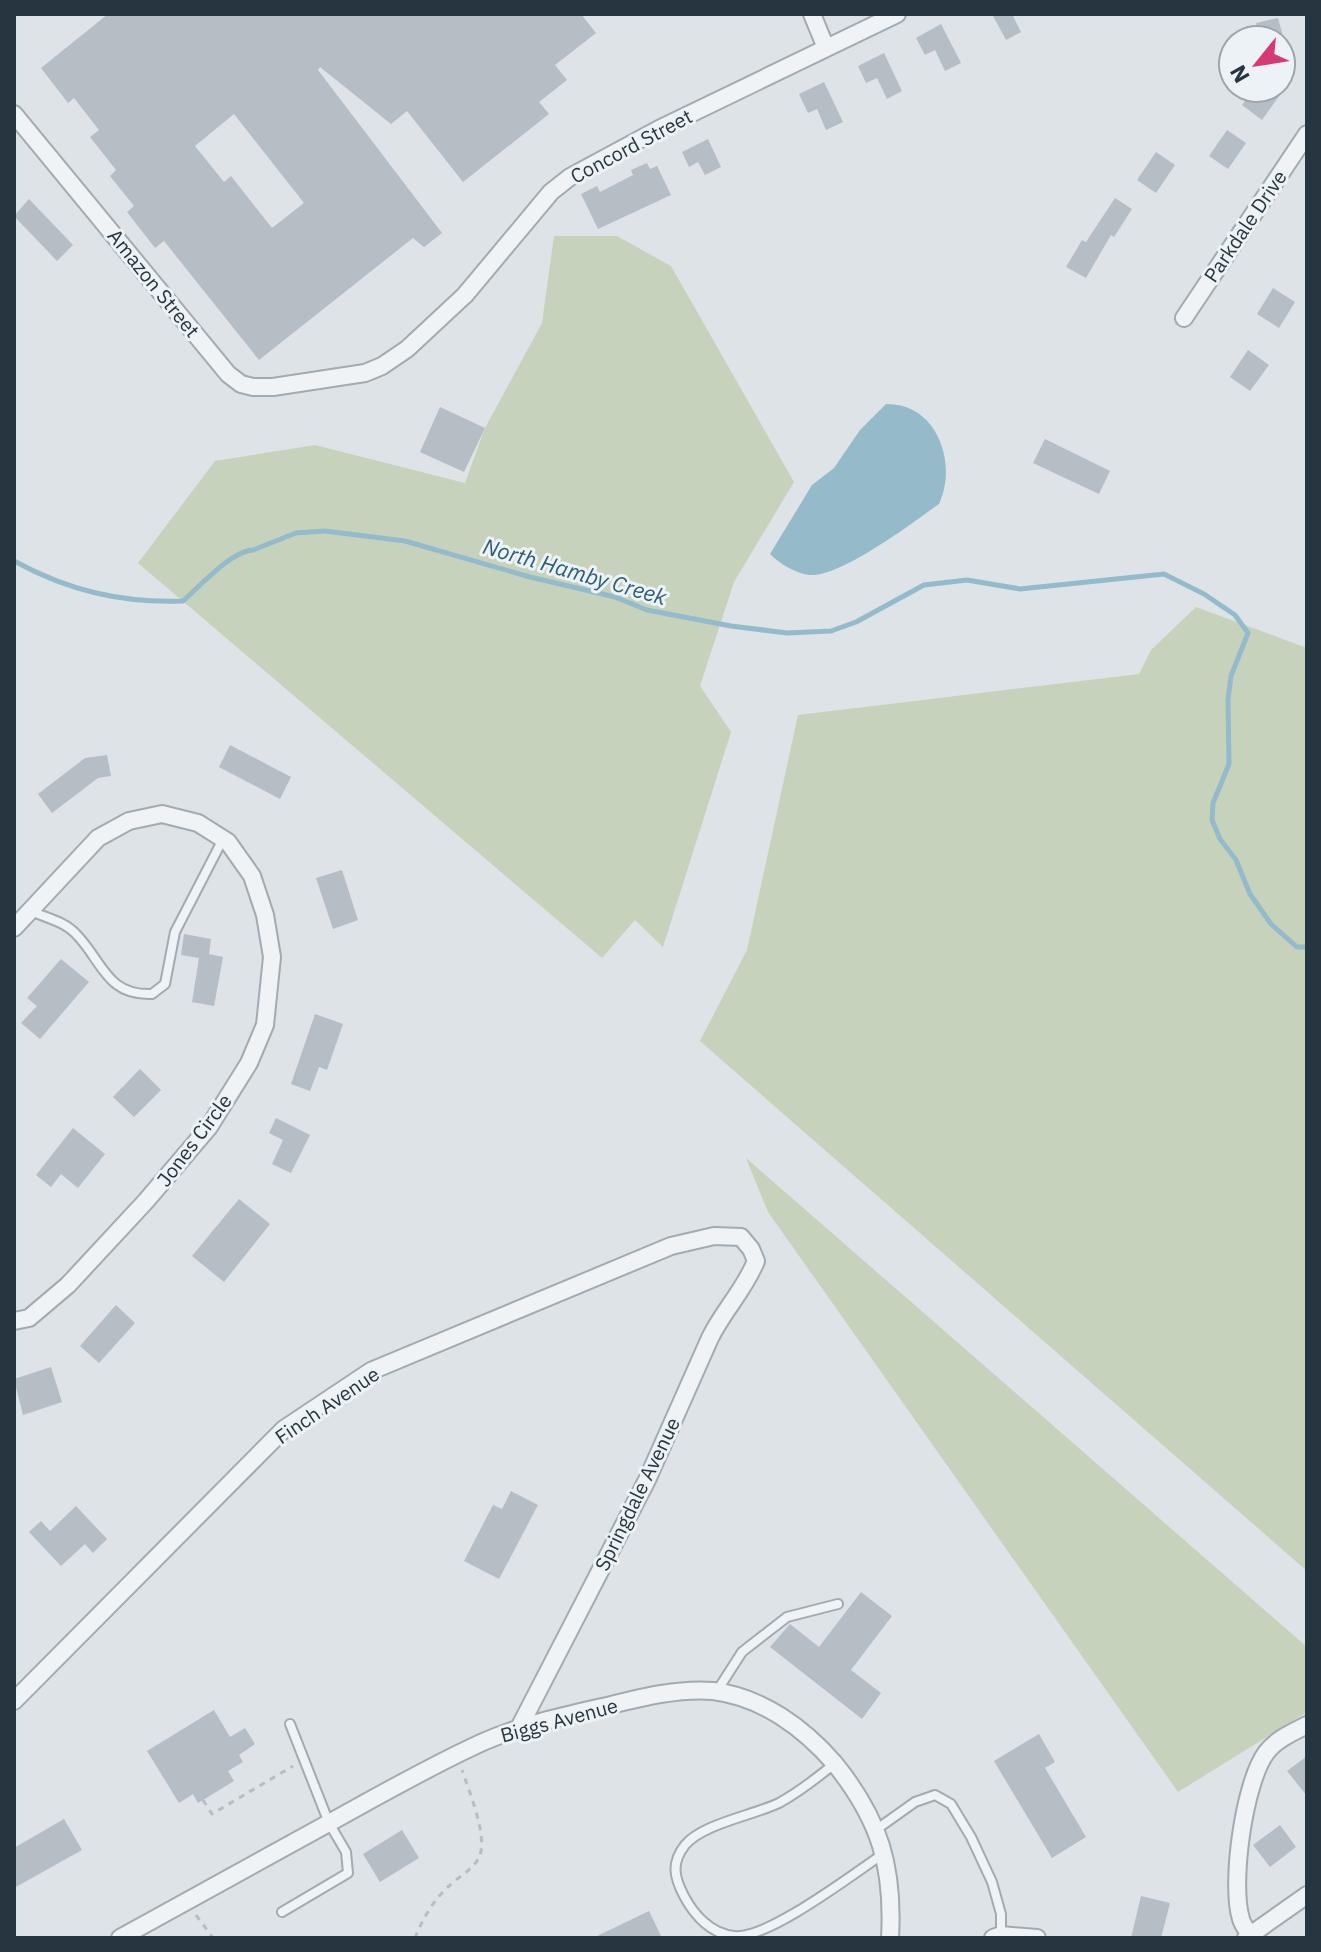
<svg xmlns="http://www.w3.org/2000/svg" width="1321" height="1952" viewBox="0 0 1321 1952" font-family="'IBM Plex Sans',sans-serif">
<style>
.green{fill:#c7d2bd}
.water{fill:#95bbca}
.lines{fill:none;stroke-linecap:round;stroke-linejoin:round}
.stream{stroke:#95bbca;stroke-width:5}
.building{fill:#b4bec4;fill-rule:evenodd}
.service-casing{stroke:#a2abb1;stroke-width:12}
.minor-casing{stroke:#a2abb1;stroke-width:20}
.path{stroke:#b7bec3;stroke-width:3;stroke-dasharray:6 6;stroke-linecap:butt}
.service{stroke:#eff3f6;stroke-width:8}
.minor{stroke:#eff3f6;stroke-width:16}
.labels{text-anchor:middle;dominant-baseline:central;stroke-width:6;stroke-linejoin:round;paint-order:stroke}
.street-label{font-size:20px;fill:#26353f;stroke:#ecf2f5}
.water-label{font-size:22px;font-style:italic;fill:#2e5e74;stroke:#ecf2f5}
</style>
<rect width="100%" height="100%" fill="#dde3e7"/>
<path class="green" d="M 554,236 L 617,236 L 671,266 L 794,482 L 734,582 L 700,686 L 731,732 L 663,947 L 635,920 L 602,958 L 138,563 L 215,461 L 315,445 L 465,483 L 485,428 L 542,323 Z
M 1196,607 L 1307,648 L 1307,1571 L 700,1041 L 747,950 L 798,715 L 1139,674 L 1151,650 Z
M 746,1158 L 1307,1647 L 1307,1712 L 1178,1792 L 768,1212 Z"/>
<path class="water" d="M 886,404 C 937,403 958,463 939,504 C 912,523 840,578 809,575 C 795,573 780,564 770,554 L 812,485 L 834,468 L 860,430 Z"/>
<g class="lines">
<path class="stream" d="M 14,561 C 69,591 121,603 183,601 C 200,586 231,551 253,550 L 296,533 L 325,531 L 405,541 L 530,577 L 615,597 L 647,610 L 731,626 L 787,633 L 831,631 L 856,622 L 924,585 L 967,580 L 1020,589 L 1164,574 L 1204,594 L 1235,615 L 1248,633 L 1231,676 L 1228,699 L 1229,764 L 1213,803 L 1212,820 L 1220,839 L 1236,860 L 1250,894 L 1271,924 L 1297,947 L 1307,947"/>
</g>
<path class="building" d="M 108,14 L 581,14 L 596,33 L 555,65 L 567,80 L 539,102 L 549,114 L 463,182 L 407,111 L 391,124 L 320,67 L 318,70 L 442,233 L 424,247 L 413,238 L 259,360 L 164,241 L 155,248 L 127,212 L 134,206 L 110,176 L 116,170 L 90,137 L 99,130 L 74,98 L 68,103 L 41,68 ZM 234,114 L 304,203 L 272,228 L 231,176 L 224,182 L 195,146 Z
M 992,14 L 1012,14 L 1021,32 L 1006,40 Z
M 1278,18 L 1284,40 L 1260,40 L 1256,23 Z
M 941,24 L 961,63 L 945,71 L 935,50 L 925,55 L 916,38 Z
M 884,53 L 902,91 L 887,99 L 877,78 L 866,83 L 858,66 Z
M 824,82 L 843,122 L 826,130 L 817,109 L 808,113 L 799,94 Z
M 1255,88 L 1285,88 L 1262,120 L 1242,105 Z
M 1227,130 L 1246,143 L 1228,169 L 1209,156 Z
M 708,139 L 721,167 L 705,175 L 698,162 L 689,167 L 682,152 Z
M 1156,152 L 1175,165 L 1156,193 L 1137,180 Z
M 647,163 L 650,169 L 657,166 L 671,195 L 598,229 L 581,194 L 597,186 L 600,192 L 633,175 L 631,170 Z
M 1115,198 L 1132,209 L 1114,237 L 1111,235 L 1086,278 L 1066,267 L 1082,240 L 1086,242 Z
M 29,199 L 73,245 L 57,261 L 14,216 Z
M 1273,288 L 1295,302 L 1279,328 L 1257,314 Z
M 1248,350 L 1269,365 L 1250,391 L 1230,377 Z
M 440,407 L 485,428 L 464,472 L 420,452 Z
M 1045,439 L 1110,471 L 1099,494 L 1033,463 Z
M 230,745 L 291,777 L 280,799 L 219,767 Z
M 107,755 L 111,776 L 98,778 L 52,813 L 38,794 L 85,758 Z
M 342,870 L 358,920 L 333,929 L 316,878 Z
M 184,934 L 211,939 L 209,954 L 223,957 L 214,1006 L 192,1002 L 199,958 L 181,955 Z
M 61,959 L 89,982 L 40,1039 L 21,1023 L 37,1006 L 27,998 Z
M 315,1014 L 343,1024 L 327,1070 L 319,1067 L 310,1091 L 291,1084 Z
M 140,1069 L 161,1090 L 134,1117 L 113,1097 Z
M 276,1118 L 310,1135 L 291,1173 L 272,1164 L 283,1140 L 269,1133 Z
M 73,1128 L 105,1154 L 78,1188 L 61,1174 L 51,1187 L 36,1175 Z
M 239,1199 L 270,1224 L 224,1282 L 192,1256 Z
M 116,1305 L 135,1323 L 99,1363 L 80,1346 Z
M 51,1367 L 62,1402 L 23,1415 L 14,1379 Z
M 511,1491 L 538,1505 L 499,1579 L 464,1561 L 493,1505 L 502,1509 Z
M 76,1506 L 107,1539 L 93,1553 L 85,1544 L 61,1566 L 29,1532 L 41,1521 L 50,1531 Z
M 861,1592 L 892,1616 L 851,1670 L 881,1693 L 862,1719 L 770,1647 L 790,1624 L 819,1647 Z
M 214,1710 L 230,1737 L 245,1728 L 255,1744 L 239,1755 L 243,1762 L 228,1771 L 234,1781 L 198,1803 L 193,1794 L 179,1803 L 147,1751 Z
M 1039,1734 L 1055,1762 L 1045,1768 L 1086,1837 L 1052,1858 L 994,1761 Z
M 1307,1756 L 1307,1796 L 1287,1771 Z
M 64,1819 L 82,1850 L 14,1888 L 14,1848 Z
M 1280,1825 L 1296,1847 L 1270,1867 L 1253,1845 Z
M 402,1830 L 419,1858 L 380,1882 L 363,1854 Z
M 1141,1896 L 1170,1903 L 1161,1938 L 1131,1938 Z
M 649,1911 L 662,1938 L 593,1938 Z"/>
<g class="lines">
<g class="service-casing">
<path id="service" d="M 31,911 C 46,918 64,921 76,934 C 102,960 106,996 152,994 L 165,984 L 175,932 L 223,839
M 717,1691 L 742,1652 L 787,1617 L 838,1604
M 834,1764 C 817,1778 799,1792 779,1803 C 754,1815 702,1824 685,1845 C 671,1863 674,1877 684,1896 C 694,1915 711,1934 734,1936 C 767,1940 853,1874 883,1854
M 877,1829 L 915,1802 L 935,1795 L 951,1804 L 971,1837 L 992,1882 L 1001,1914 L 1001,1935
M 282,1912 L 348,1873 L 346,1852 L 329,1823 L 290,1724"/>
</g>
<g class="minor-casing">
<path id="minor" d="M 812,14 L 826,48
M 14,114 L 228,374 L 241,384 L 253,387 L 273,387 L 365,373 L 382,366 L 407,349 L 465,295 L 551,192 L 570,177 L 659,129 L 897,14
M 1184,318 L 1307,134
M 14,928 L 98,838 L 129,821 L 162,814 L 198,823 L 228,842 L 252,876 L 265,915 L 272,957 L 265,1025 L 249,1063 L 209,1127 L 146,1201 L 68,1285 L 29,1318 L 14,1321
M 14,1701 L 284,1429 L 371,1371 L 671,1246 L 714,1236 L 741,1237 L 751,1249 L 756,1261 C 745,1289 723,1311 710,1338 L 647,1480 L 519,1728
M 1250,1935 C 1247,1930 1242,1924 1241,1919 C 1230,1884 1244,1783 1266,1753 C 1275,1740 1293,1732 1307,1725
M 120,1938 C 189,1900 258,1862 327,1824 C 378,1796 430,1766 483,1742 C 524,1724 568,1715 611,1705 C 643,1697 680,1688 713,1691 C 762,1697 804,1728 835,1764 C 880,1820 894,1867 890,1938
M 993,1938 L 1001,1935 L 1037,1938
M 1246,1938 L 1307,1895"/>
</g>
<path class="path" d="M 203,1800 L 212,1814 L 293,1766
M 196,1915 L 213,1938
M 415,1938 C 422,1920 434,1899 449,1886 C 459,1876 475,1869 480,1855 C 487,1834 469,1791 462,1770"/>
<use href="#service" class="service"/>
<use href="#minor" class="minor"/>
</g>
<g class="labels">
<g class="street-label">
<text transform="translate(631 146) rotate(-28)">Concord Street</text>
<text transform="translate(1245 226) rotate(-56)">Parkdale Drive</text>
<text transform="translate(154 283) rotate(51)">Amazon Street</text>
<text transform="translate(194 1140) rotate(-53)">Jones Circle</text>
<text transform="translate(327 1405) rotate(-34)">Finch Avenue</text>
<text transform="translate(637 1494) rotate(-64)">Springdale Avenue</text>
<text transform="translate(559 1720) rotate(-15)">Biggs Avenue</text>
</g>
<g class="water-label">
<text transform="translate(575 571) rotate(16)">North Hamby Creek</text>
</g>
</g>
<rect width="1321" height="1952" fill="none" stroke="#26353f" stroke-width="32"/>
<g transform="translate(1257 64) rotate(240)"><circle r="38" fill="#ecf2f5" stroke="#9da6ac" stroke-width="2"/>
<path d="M0-6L14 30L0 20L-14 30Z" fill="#d43a76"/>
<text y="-12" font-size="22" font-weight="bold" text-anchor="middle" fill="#26353f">N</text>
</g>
</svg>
